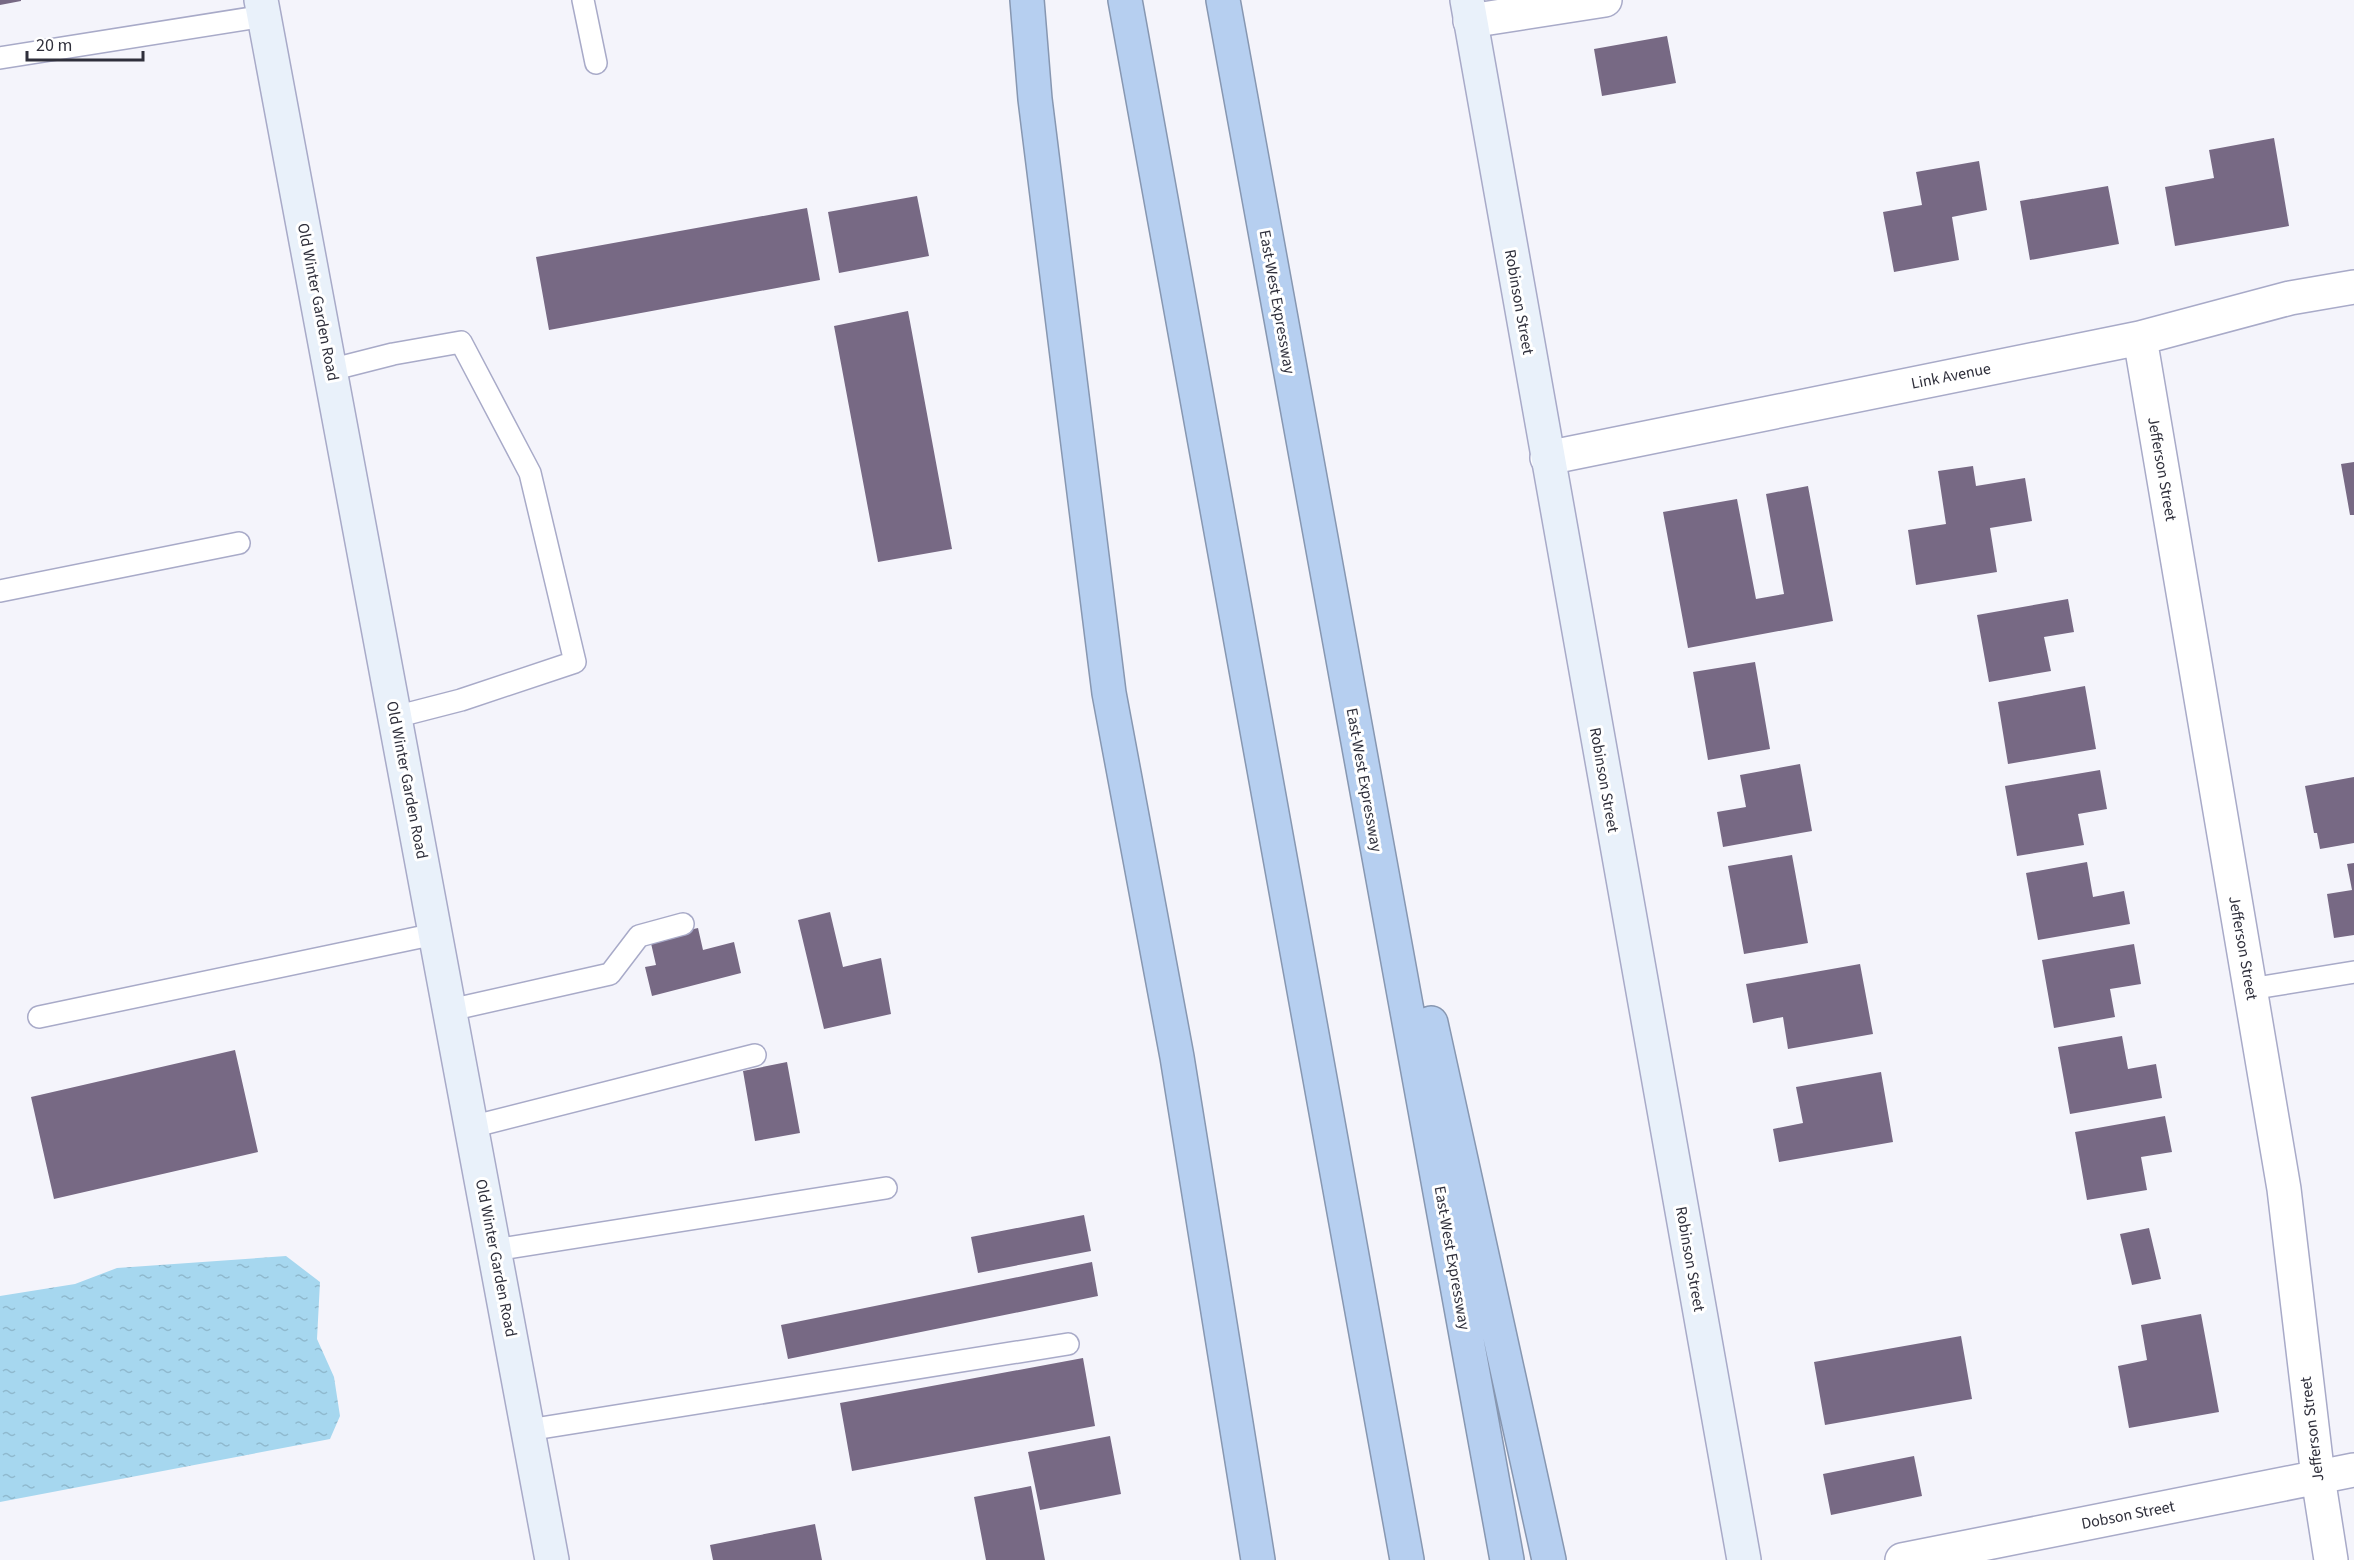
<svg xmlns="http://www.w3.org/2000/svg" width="2354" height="1560" viewBox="0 0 2354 1560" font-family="'Source Sans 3',sans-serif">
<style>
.water{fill:url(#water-ripples)}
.building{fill:#776984}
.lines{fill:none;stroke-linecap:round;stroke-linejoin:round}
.lane-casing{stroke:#a8aac8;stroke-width:24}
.street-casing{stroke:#a8aac8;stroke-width:36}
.secondary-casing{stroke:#a8aac8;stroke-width:36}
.highway-casing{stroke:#8797b1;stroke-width:36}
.lane{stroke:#fff;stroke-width:21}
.street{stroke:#fff;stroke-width:33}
.secondary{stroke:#e9f1fa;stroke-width:33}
.highway{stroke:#b6cff0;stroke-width:33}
.labels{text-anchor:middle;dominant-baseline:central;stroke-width:6;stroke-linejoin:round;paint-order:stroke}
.street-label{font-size:16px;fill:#2f2f3b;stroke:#fff}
</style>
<defs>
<pattern id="water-ripples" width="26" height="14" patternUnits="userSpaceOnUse" patternTransform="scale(1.5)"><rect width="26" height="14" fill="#a6d7ef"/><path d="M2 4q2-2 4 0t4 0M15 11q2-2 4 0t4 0" fill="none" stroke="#8fb9ce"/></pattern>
</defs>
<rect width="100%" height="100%" fill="#f4f4fb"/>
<path class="water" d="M 286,1256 L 320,1282 L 317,1339 L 334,1377 L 340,1416 L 330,1439 L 0,1502 L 0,1296 L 75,1284 L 117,1268 Z"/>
<path class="building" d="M 0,0 L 21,0 L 21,1 L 0,5 Z
M 1667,36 L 1676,83 L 1602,96 L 1594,49 Z
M 2274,138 L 2289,226 L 2175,246 L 2165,187 L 2214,178 L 2209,150 Z
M 1979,161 L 1987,210 L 1952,217 L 1959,260 L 1894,272 L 1883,212 L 1922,205 L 1916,172 Z
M 2108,186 L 2119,244 L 2030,260 L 2020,201 Z
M 917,196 L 929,256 L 839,273 L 828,212 Z
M 807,208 L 820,280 L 549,330 L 536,257 Z
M 908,311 L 952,549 L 878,562 L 834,326 Z
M 2354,462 L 2354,515 L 2350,515 L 2341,464 Z
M 1973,466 L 1976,486 L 2025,478 L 2032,521 L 1990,528 L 1997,572 L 1916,585 L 1908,530 L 1946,524 L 1938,471 Z
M 1808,486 L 1833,621 L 1688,648 L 1663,512 L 1737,499 L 1756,599 L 1784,594 L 1766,494 Z
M 2068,599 L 2074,632 L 2044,637 L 2051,671 L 1989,682 L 1977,615 Z
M 1755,662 L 1770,749 L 1708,760 L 1693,672 Z
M 2085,686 L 2096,749 L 2008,764 L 1998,702 Z
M 1800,764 L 1812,831 L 1723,847 L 1717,812 L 1746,807 L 1740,775 Z
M 2100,770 L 2107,809 L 2078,814 L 2084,845 L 2017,856 L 2005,786 Z
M 2354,777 L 2354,843 L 2320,849 L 2317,833 L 2314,833 L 2305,786 Z
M 1792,855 L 1808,943 L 1744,954 L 1728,866 Z
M 2087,862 L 2093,897 L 2124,891 L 2130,924 L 2038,940 L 2026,873 Z
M 2354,863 L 2354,935 L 2334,938 L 2327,894 L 2352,890 L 2347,864 Z
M 830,912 L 843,967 L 881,958 L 891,1014 L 824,1029 L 798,920 Z
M 698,928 L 703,950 L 734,942 L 741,973 L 652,996 L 645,967 L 656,965 L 650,939 Z
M 2134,944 L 2141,984 L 2110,989 L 2115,1017 L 2054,1028 L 2042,960 Z
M 1860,964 L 1873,1034 L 1788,1049 L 1783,1017 L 1753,1023 L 1746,984 Z
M 2122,1036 L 2128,1069 L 2156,1064 L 2162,1098 L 2070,1114 L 2058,1047 Z
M 235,1050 L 258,1152 L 54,1199 L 31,1097 Z
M 787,1062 L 800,1133 L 755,1141 L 743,1071 Z
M 1881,1072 L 1893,1142 L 1779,1162 L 1773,1129 L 1803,1123 L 1796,1087 Z
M 2165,1116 L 2172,1152 L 2141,1157 L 2147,1190 L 2087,1200 L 2075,1132 Z
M 1084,1215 L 1091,1251 L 978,1273 L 971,1237 Z
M 2149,1228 L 2161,1279 L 2132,1285 L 2120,1234 Z
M 1092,1262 L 1098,1296 L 788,1359 L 781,1325 Z
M 2201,1314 L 2219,1412 L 2129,1428 L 2118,1366 L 2147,1360 L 2141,1325 Z
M 1961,1336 L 1972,1399 L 1825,1425 L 1814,1362 Z
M 1083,1358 L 1095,1426 L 852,1471 L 840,1403 Z
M 1110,1436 L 1121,1494 L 1040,1510 L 1028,1452 Z
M 1914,1456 L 1922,1496 L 1831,1515 L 1823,1474 Z
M 1031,1486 L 1045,1560 L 986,1560 L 974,1497 Z
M 815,1524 L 822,1560 L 713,1560 L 710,1545 Z"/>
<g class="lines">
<g class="lane-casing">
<path id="lane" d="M 583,0 L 596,63
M 0,58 L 264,16
M 330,370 L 393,354 L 461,342 L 530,473 L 575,662 L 461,700 L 395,717
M 0,591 L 239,543
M 2250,989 L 2354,972
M 450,1010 L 610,974 L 639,936 L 683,924
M 39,1017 L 435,934
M 471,1127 L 755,1055
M 494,1250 L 886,1188
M 528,1430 L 1068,1344"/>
</g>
<g class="street-casing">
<path id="street" d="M 1470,21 L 1605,0
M 2140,338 L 2284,1189 L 2318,1477 L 2331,1560
M 1547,458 L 2140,338 L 2290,298 L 2354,287
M 1902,1560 L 2354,1470"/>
</g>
<g class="secondary-casing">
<path id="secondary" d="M 261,0 L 552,1560
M 1467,0 L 1744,1560"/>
</g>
<g class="highway-casing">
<path id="highway" d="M 1027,0 L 1035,99 L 1109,693 L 1177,1057 L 1258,1560
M 1125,0 L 1407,1560
M 1223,0 L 1507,1560
M 1431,1023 L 1549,1560"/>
</g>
<use href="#lane" class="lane"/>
<use href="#street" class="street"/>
<use href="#secondary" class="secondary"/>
<use href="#highway" class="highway"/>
</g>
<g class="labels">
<g class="street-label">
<text transform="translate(318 302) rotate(79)">Old Winter Garden Road</text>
<text transform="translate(1277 302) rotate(80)">East-West Expressway</text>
<text transform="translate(1519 302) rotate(80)">Robinson Street</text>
<text transform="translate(1951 376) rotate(-11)">Link Avenue</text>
<text transform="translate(2162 469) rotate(80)">Jefferson Street</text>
<text transform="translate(407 780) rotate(79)">Old Winter Garden Road</text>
<text transform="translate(1364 780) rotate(80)">East-West Expressway</text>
<text transform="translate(1604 780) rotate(80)">Robinson Street</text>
<text transform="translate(2243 948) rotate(80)">Jefferson Street</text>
<text transform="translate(496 1258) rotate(79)">Old Winter Garden Road</text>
<text transform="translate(1452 1258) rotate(80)">East-West Expressway</text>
<text transform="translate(1690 1259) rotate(80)">Robinson Street</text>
<text transform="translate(2312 1429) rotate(-97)">Jefferson Street</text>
<text transform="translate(2128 1515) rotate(-11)">Dobson Street</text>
</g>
</g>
<path d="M27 51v9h116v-9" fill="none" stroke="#2f2f3b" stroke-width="3"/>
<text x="36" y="51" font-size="18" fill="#2f2f3b" stroke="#ffffff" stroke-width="4.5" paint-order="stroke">20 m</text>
</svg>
